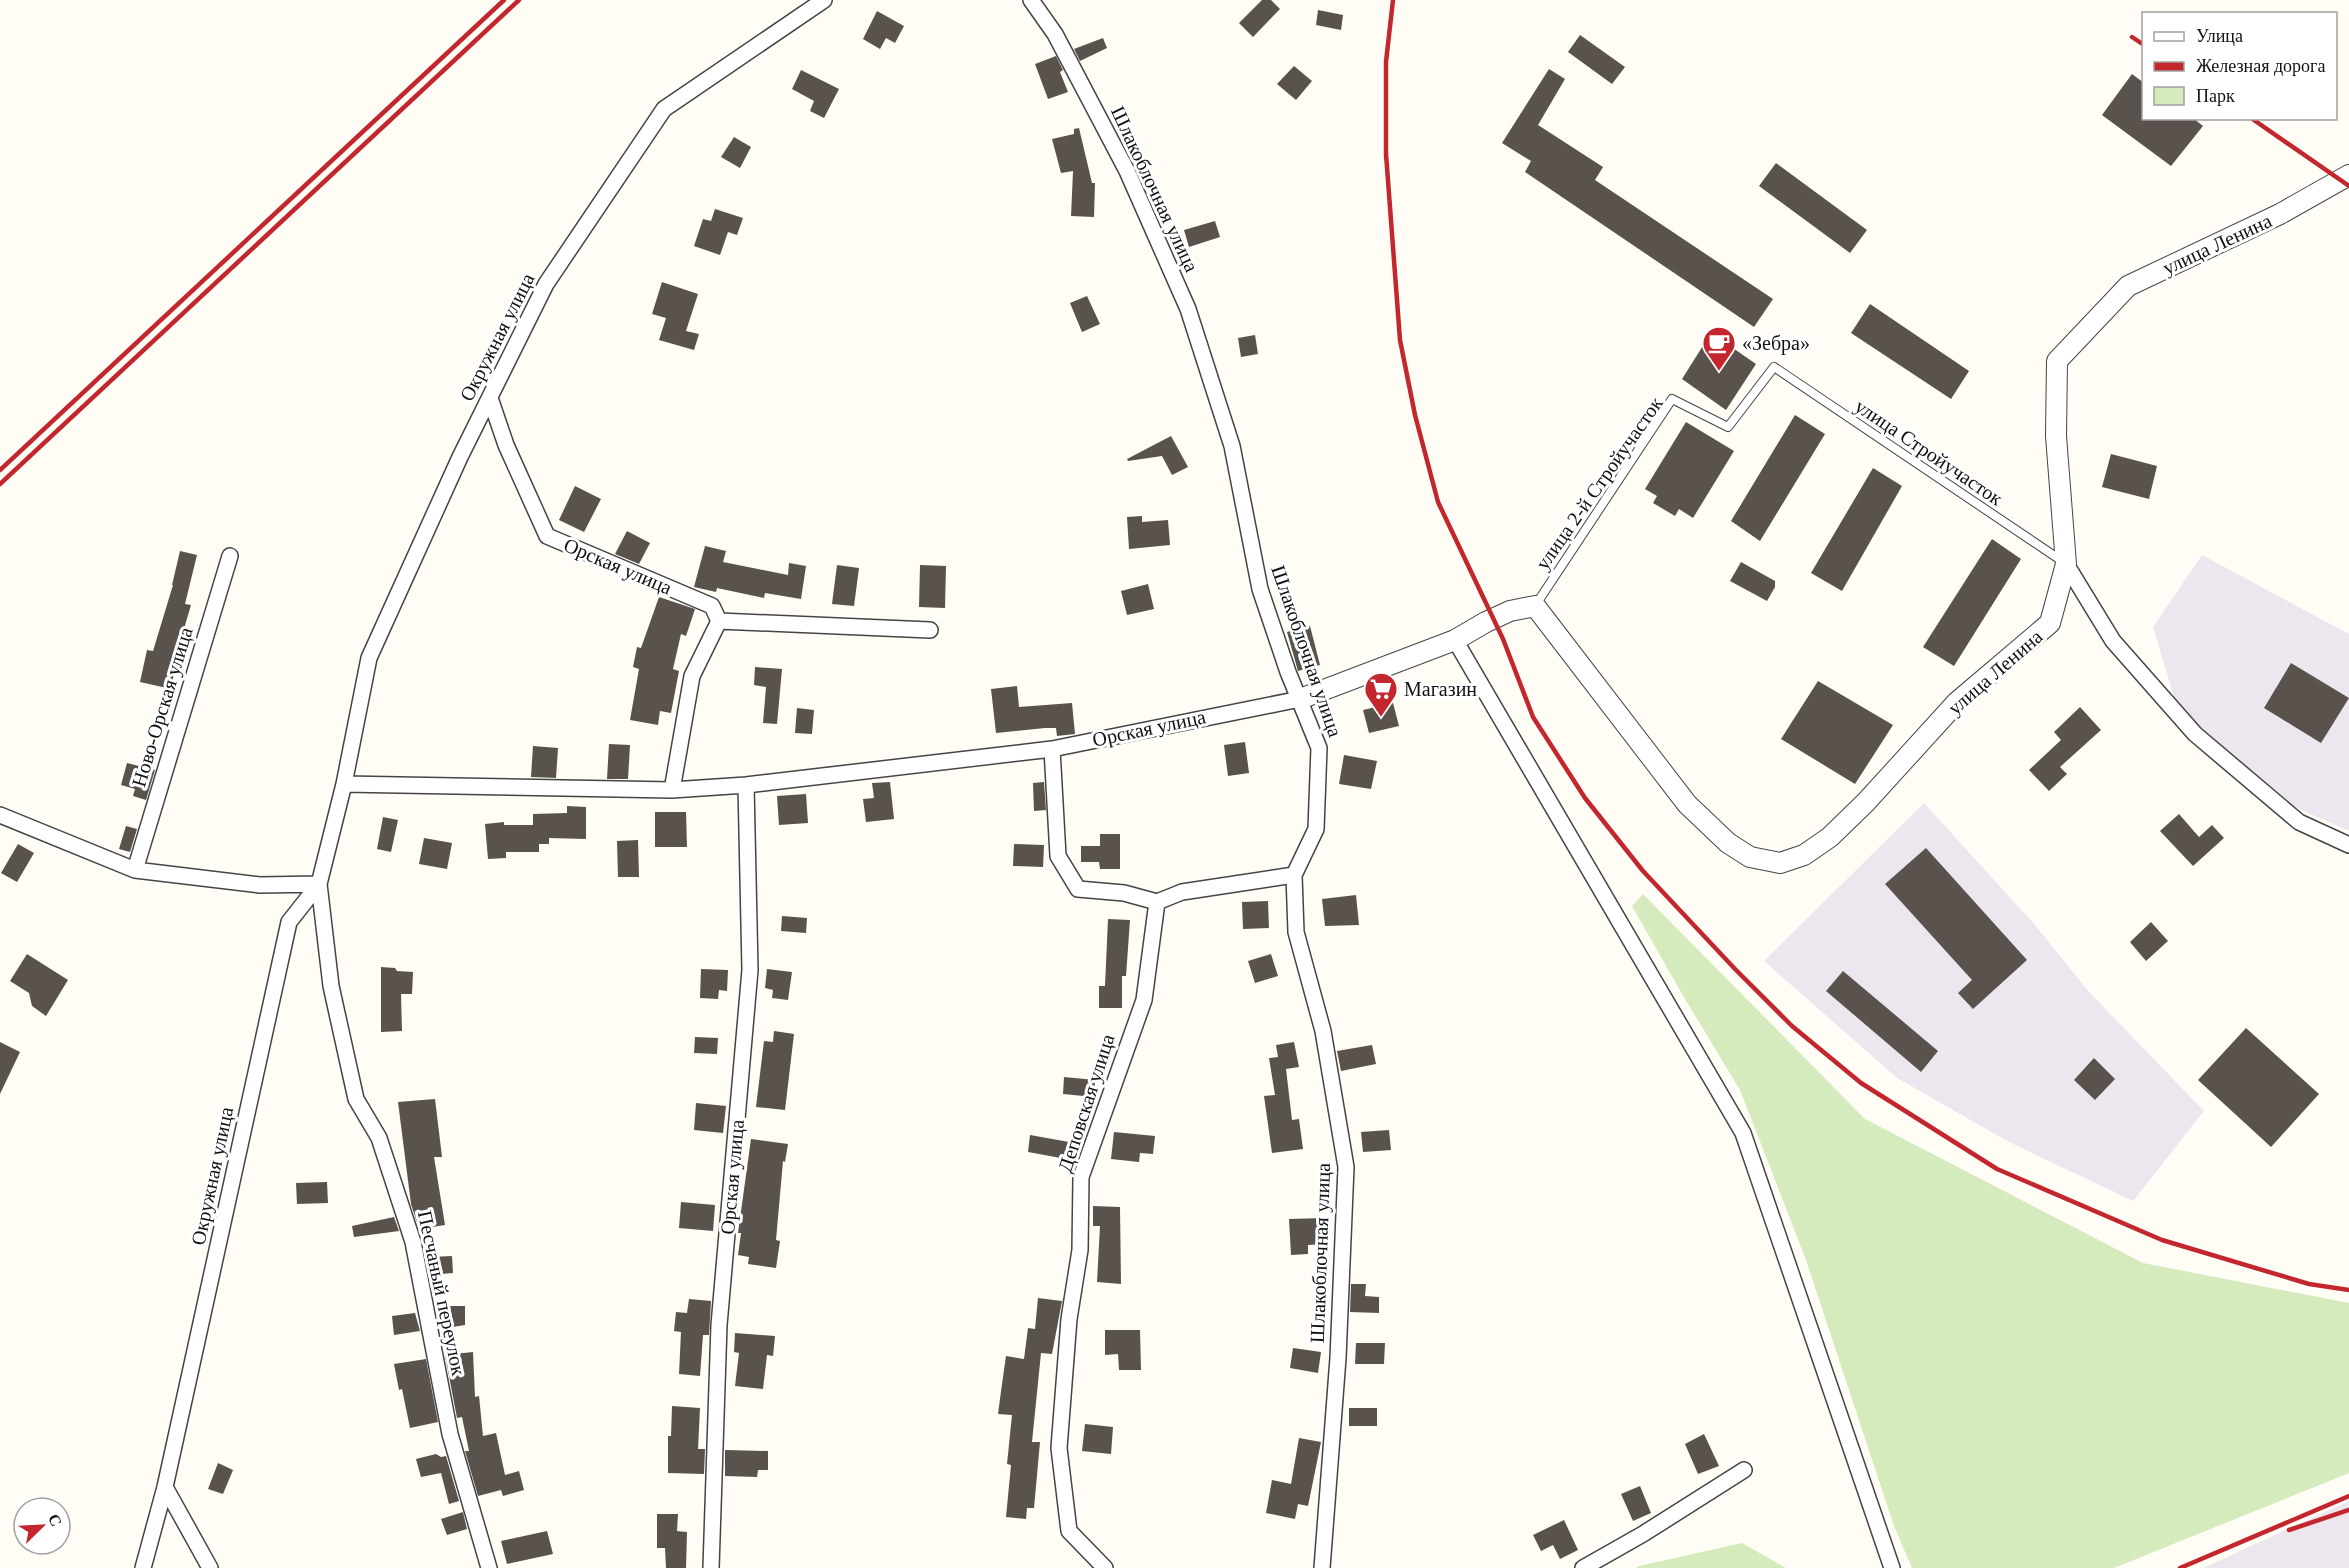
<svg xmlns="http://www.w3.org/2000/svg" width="2349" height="1568" viewBox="0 0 2349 1568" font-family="'Times New Roman',serif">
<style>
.industrial{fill:#eee6ef}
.green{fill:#d5ebbd}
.building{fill:#5a524d}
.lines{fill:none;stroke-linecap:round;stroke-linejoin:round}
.service-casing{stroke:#444;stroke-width:10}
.minor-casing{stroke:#444;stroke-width:18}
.tertiary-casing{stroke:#444;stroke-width:22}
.service{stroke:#fff;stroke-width:8}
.minor{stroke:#fff;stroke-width:15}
.tertiary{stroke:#fff;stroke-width:20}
.rail{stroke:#c4262e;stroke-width:4.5}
.labels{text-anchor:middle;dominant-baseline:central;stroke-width:6;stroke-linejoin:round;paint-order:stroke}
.street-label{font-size:20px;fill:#111;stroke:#fff}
.poi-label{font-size:20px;fill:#111;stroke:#fff;text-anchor:start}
</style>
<rect width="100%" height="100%" fill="#fffdf5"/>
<path class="industrial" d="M 2202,555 L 2349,634 L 2349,831 L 2263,793 L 2180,717 L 2153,627 Z
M 1924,803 L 2034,924 L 2089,992 L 2204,1111 L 2133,1201 L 2007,1141 L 1897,1078 L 1764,961 Z
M 2349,1501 L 2349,1568 L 2203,1568 Z"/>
<path class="green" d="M 1643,894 L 1865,1119 L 2143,1263 L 2349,1303 L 2349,1473 L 2114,1568 L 1912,1568 L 1894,1526 L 1806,1260 L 1740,1090 L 1682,994 L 1632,906 Z
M 1742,1543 L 1786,1568 L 1636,1568 L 1639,1566 Z"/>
<path class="building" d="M 1262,0 L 1271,0 L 1280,9 L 1253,37 L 1239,23 Z
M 1318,10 L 1343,15 L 1341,30 L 1316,25 Z
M 877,11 L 904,26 L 895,43 L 886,38 L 880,49 L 863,39 Z
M 1580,35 L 1625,67 L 1612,84 L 1568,52 Z
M 1103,38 L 1107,48 L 1080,61 L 1074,49 Z
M 1056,56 L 1063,70 L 1060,72 L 1068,92 L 1048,99 L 1035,64 Z
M 1294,66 L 1312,81 L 1296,100 L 1277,84 Z
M 1549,69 L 1565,79 L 1538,125 L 1603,167 L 1595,180 L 1773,299 L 1754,327 L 1525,172 L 1531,161 L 1502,143 Z
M 801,70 L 839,89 L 824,118 L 810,111 L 814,101 L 792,89 Z
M 2132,74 L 2144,83 L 2144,118 L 2193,118 L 2203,126 L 2171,166 L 2102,115 Z
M 1079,128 L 1092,183 L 1095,183 L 1094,217 L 1071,216 L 1073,171 L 1061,173 L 1052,139 L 1074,134 L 1074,129 Z
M 734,137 L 751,147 L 740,168 L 721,157 Z
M 1776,163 L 1867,230 L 1850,253 L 1759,186 Z
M 715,209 L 743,218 L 737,235 L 728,232 L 720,255 L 694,246 L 703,219 L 711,221 Z
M 1215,221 L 1220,237 L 1189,247 L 1184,230 Z
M 662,282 L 698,294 L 686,331 L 699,334 L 694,350 L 659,340 L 666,318 L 652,314 Z
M 1087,296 L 1100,324 L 1082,332 L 1070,303 Z
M 1870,304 L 1969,371 L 1951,399 L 1851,333 Z
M 1711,333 L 1756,364 L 1726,410 L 1682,379 Z
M 1255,335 L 1258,354 L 1241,357 L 1238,338 Z
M 1795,415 L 1825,434 L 1760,541 L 1731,521 Z
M 1686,422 L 1734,451 L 1693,518 L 1679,509 L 1675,516 L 1653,503 L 1657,496 L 1645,489 Z
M 1171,436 L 1188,467 L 1172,475 L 1162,456 L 1128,461 L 1127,459 Z
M 2111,454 L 2157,466 L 2149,499 L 2102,487 Z
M 1873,468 L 1902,486 L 1842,591 L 1811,573 Z
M 575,486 L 601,499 L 584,532 L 559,520 Z
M 1142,516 L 1142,522 L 1168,520 L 1170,545 L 1129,549 L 1127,517 Z
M 627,531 L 650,543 L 639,564 L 615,554 Z
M 1992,539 L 2021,559 L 1954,666 L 1923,647 Z
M 705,546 L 726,551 L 723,562 L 788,575 L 789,563 L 806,566 L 801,599 L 765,593 L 764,598 L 717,588 L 716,592 L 694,587 Z
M 180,551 L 197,555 L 185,604 L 191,605 L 176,656 L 177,656 L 171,689 L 140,682 L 147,650 L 153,651 L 173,585 L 172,585 Z
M 1741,562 L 1775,581 L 1775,587 L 1767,601 L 1730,581 Z
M 837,565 L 859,568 L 854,606 L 832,604 Z
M 920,565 L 946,566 L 945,608 L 919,607 Z
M 1148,584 L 1154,609 L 1127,615 L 1121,591 Z
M 659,597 L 695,609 L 686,636 L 681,634 L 673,669 L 679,671 L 671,713 L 660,711 L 658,725 L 630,720 L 639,669 L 633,667 L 637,647 L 641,648 Z
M 1310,626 L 1320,665 L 1298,671 L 1287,632 Z
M 2291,663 L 2349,698 L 2321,743 L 2264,708 Z
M 755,667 L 782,669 L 777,724 L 763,723 L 766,687 L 754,685 Z
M 1818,681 L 1893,725 L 1855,784 L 1781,739 Z
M 1017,686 L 1019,707 L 1072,703 L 1075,734 L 1057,736 L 1056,728 L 1045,728 L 996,733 L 991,689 Z
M 1393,703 L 1399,726 L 1369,733 L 1363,710 Z
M 2080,707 L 2101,730 L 2060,767 L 2067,774 L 2049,791 L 2029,770 L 2061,740 L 2054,732 Z
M 797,708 L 814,710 L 812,734 L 795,733 Z
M 1245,742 L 1249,773 L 1228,776 L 1224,745 Z
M 609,744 L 630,745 L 628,779 L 607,779 Z
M 533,746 L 558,748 L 556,778 L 531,777 Z
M 1344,755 L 1377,761 L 1371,789 L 1339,784 Z
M 127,763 L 155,770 L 146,800 L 133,796 L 135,789 L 121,785 Z
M 890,782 L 894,819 L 866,822 L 863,799 L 874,798 L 872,783 Z
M 1044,782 L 1046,810 L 1034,811 L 1033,783 Z
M 806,794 L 808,823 L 779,825 L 777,796 Z
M 567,806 L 586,807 L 586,839 L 549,838 L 549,844 L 539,844 L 539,852 L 506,852 L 506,858 L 488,859 L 485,824 L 504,822 L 504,825 L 533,825 L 533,814 L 567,813 Z
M 655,812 L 686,812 L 687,847 L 655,847 Z
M 2179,814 L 2199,837 L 2212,825 L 2224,838 L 2193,866 L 2160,831 Z
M 383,817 L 398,820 L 391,852 L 377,849 Z
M 126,826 L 137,829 L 130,852 L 119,849 Z
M 1100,834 L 1120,834 L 1120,869 L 1100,869 L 1099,862 L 1081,862 L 1081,846 L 1100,846 Z
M 424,838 L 452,843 L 447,869 L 419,864 Z
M 638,840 L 639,877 L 618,877 L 617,841 Z
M 18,844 L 34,853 L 17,882 L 1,873 Z
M 1014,844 L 1044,845 L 1043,867 L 1013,866 Z
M 1926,848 L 2027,960 L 1973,1009 L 1958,993 L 1972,980 L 1885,884 Z
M 1356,895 L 1359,925 L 1325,926 L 1322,899 Z
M 1268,901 L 1269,928 L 1243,929 L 1242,902 Z
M 782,916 L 807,918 L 806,933 L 781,931 Z
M 1108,919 L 1130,920 L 1126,976 L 1122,976 L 1122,1008 L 1099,1008 L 1099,986 L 1105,986 Z
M 2151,922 L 2168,941 L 2146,961 L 2130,942 Z
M 27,954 L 68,980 L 46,1016 L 32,1006 L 29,993 L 10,981 Z
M 1271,954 L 1278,976 L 1255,983 L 1248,961 Z
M 381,967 L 395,968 L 397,971 L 413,972 L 412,994 L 401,994 L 402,1031 L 381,1032 Z
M 701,969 L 728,970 L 727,991 L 719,990 L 718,999 L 700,998 Z
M 767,969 L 792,972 L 788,1000 L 772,998 L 773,990 L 765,988 Z
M 1843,971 L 1938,1051 L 1921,1072 L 1826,991 Z
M 2246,1028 L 2319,1094 L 2271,1147 L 2198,1080 Z
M 774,1031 L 794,1034 L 785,1110 L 756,1107 L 764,1041 L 773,1042 Z
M 695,1037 L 718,1038 L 717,1054 L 694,1053 Z
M 0,1042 L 20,1052 L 0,1094 Z
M 1294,1042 L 1299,1067 L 1286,1069 L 1292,1120 L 1299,1119 L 1303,1149 L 1272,1153 L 1264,1096 L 1275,1095 L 1269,1058 L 1278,1057 L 1276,1045 Z
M 1372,1045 L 1376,1064 L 1341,1071 L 1337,1051 Z
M 2094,1058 L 2115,1079 L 2095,1100 L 2074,1080 Z
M 1064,1077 L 1095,1080 L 1094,1097 L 1063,1094 Z
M 435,1099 L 442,1157 L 434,1157 L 445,1225 L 419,1229 L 411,1204 L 398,1102 Z
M 696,1103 L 726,1106 L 723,1133 L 694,1130 Z
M 1389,1130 L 1391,1150 L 1363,1152 L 1361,1132 Z
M 1114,1132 L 1155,1136 L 1153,1154 L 1140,1153 L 1139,1162 L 1111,1159 Z
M 1030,1135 L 1069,1142 L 1066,1159 L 1028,1152 Z
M 751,1139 L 788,1144 L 785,1162 L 783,1161 L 776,1240 L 780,1241 L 776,1268 L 748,1264 L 749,1257 L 738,1255 L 741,1233 L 738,1233 Z
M 327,1182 L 328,1203 L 297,1204 L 296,1183 Z
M 681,1202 L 715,1205 L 713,1231 L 679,1228 Z
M 1093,1206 L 1120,1207 L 1121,1284 L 1097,1282 L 1100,1226 L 1093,1226 Z
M 394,1217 L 399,1231 L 354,1237 L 352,1226 Z
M 1324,1218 L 1325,1244 L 1308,1245 L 1308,1254 L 1291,1255 L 1289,1219 Z
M 452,1256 L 453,1273 L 430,1275 L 429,1257 Z
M 1351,1284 L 1366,1284 L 1365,1296 L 1379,1297 L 1379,1313 L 1350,1312 Z
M 1038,1298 L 1062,1301 L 1052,1354 L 1041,1353 L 1032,1442 L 1040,1442 L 1034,1508 L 1027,1508 L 1026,1519 L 1006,1517 L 1011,1465 L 1007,1464 L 1012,1415 L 998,1414 L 1002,1384 L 1006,1356 L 1024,1359 L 1028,1328 L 1035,1329 Z
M 689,1299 L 711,1301 L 709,1335 L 703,1335 L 700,1376 L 679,1374 L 681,1332 L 674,1331 L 676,1312 L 687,1313 Z
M 437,1306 L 465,1306 L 465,1325 L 440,1329 Z
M 415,1313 L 420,1331 L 394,1335 L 392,1316 Z
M 1105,1330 L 1140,1330 L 1141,1370 L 1119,1370 L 1118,1354 L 1105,1355 Z
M 735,1333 L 775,1336 L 773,1356 L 767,1355 L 763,1389 L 735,1386 L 739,1353 L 734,1352 Z
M 1356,1343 L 1385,1343 L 1384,1364 L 1355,1364 Z
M 1293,1348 L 1321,1352 L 1318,1373 L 1290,1368 Z
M 473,1352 L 475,1397 L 479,1396 L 483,1436 L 496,1433 L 505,1475 L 519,1471 L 524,1490 L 503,1496 L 501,1490 L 478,1496 L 465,1451 L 469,1451 L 462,1417 L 457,1418 L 445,1355 Z
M 426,1359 L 438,1422 L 410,1428 L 402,1389 L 399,1390 L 394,1364 Z
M 672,1406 L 700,1408 L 698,1449 L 705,1449 L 704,1474 L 668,1473 L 668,1436 L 671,1436 Z
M 1349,1408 L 1377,1408 L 1377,1426 L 1349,1426 Z
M 1085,1424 L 1113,1427 L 1111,1454 L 1082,1451 Z
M 1704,1434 L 1719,1466 L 1698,1474 L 1685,1444 Z
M 1299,1438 L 1321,1442 L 1308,1506 L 1298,1504 L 1295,1519 L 1266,1513 L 1272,1480 L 1291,1484 Z
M 725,1450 L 768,1451 L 768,1470 L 758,1470 L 757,1477 L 725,1476 Z
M 436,1454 L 441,1457 L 446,1456 L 459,1501 L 449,1504 L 441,1473 L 421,1477 L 416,1459 Z
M 218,1463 L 233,1470 L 223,1494 L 208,1489 Z
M 1640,1486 L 1651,1513 L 1633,1521 L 1621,1494 Z
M 463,1512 L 467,1529 L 447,1535 L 441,1519 Z
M 657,1514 L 678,1514 L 677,1531 L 687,1532 L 686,1568 L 666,1568 L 665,1548 L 657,1548 Z
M 1564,1520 L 1578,1550 L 1560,1559 L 1553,1545 L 1541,1551 L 1533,1535 Z
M 547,1531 L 553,1554 L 507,1564 L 501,1541 Z"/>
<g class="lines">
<g class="service-casing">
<path id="service" d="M 1535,606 L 1672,399 L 1728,427 L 1774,367 L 2062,561"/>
</g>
<g class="minor-casing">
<path id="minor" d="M 1031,0 L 1055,34 L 1127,171 L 1188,309 L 1232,446 L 1260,589 L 1288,672 L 1319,748 L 1316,829 L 1294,875 L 1296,932 L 1323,1031 L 1346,1167 L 1338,1358 L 1322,1568
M 490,398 L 506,445 L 547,536 L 712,606 L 719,621 L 692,676 L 672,790
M 2066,564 L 2113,641 L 2195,734 L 2299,822 L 2349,845
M 719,621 L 930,630
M 1455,640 L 1743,1133 L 1892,1568
M 1052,749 L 1058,856 L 1078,889 L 1124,893 L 1157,902 L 1144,1000 L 1081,1177 L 1080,1250 L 1069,1319 L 1059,1448 L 1069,1531 L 1105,1568
M 344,784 L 672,790 L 746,785 L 1052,749 L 1300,699
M 0,815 L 135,870 L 260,885 L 319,884
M 135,870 L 230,556
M 1157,902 L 1182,892 L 1294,875
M 165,1487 L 210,1568
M 143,1568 L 165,1487 L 289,922 L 319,884
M 489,1568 L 450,1434 L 413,1242 L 379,1138 L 356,1099 L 331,986 L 319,884 L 344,784 L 369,658 L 460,457 L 546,284 L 664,109 L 824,0
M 711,1568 L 719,1325 L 750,970 L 746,785
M 1583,1568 L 1643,1534 L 1744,1470"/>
</g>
<g class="tertiary-casing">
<path id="tertiary" d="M 1300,699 L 1455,640 L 1486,622 L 1510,611 L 1535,606 L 1687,804 L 1728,843 L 1750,857 L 1780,863 L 1804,855 L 1830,837 L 1866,802 L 1957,702 L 2050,623 L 2066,564 L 2056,436 L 2057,361 L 2128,286 L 2280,214 L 2349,175"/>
</g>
<use href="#service" class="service"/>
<use href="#minor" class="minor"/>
<use href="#tertiary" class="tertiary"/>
<path class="rail" d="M 1393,0 L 1386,62 L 1386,154 L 1400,340 L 1415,415 L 1438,502 L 1503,639 L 1533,717 L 1585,798 L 1643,871 L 1735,969 L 1792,1026 L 1861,1083 L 1997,1169 L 2162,1240 L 2309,1284 L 2349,1290
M 2132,37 L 2144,45
M 2251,118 L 2349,186
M 0,470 L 504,0
M 0,484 L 519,0
M 2289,1530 L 2349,1510
M 2180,1568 L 2349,1496"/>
</g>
<defs>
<g id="cafe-pin" transform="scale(1.725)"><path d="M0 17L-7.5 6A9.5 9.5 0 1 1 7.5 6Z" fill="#c4262e" stroke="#fff"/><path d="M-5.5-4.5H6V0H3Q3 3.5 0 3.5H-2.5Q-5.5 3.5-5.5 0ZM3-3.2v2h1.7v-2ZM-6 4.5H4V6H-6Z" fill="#fff"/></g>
<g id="supermarket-pin" transform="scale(1.725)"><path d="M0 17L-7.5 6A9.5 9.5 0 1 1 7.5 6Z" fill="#c4262e" stroke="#fff"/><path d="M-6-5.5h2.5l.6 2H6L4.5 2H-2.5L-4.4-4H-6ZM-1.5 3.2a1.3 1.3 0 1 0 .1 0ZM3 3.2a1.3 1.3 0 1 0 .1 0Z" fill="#fff"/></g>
</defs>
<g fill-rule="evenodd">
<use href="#cafe-pin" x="1719" y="343"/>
<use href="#supermarket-pin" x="1381" y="689"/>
</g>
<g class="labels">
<g class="street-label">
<text transform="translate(1155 189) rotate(65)">Шлакоблочная улица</text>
<text transform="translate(2217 244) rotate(-25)">улица Ленина</text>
<text transform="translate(497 337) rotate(-63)">Окружная улица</text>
<text transform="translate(1929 452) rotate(34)">улица Стройучасток</text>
<text transform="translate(1599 483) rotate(-55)">улица 2-й Стройучасток</text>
<text transform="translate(618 566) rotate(23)">Орская улица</text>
<text transform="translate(1307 651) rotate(71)">Шлакоблочная улица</text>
<text transform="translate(1995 672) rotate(-41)">улица Ленина</text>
<text transform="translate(162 707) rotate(-73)">Ново-Орская улица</text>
<text transform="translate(1149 728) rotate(-12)">Орская улица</text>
<text transform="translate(1086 1103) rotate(-72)">Деповская улица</text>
<text transform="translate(212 1176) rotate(-78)">Окружная улица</text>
<text transform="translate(732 1177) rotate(-85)">Орская улица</text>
<text transform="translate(1320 1253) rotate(-88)">Шлакоблочная улица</text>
<text transform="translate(442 1293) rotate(78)">Песчаный переулок</text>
</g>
<g class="poi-label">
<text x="1742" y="343">«Зебра»</text>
<text x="1404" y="689">Магазин</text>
</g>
</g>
<rect x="2142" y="12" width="195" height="108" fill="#ffffff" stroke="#a0a0a0" stroke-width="1.5"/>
<rect x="2154" y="32" width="30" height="9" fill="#ffffff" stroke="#a0a0a0" stroke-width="1.5"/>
<text x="2196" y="42" font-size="18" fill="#111111">Улица</text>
<rect x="2154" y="62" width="30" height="9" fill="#c4262e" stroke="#a0a0a0" stroke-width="1.5"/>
<text x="2196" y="72" font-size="18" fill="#111111">Железная дорога</text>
<rect x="2154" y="87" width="30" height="18" fill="#d5ebbd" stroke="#a0a0a0" stroke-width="1.5"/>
<text x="2196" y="102" font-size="18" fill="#111111">Парк</text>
<g transform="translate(42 1526) rotate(66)"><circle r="28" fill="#ffffff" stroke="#a0a0a0" stroke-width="1.5"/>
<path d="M0-4.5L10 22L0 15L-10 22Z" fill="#c4262e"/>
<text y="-9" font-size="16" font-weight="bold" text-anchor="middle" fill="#111111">С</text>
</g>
</svg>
